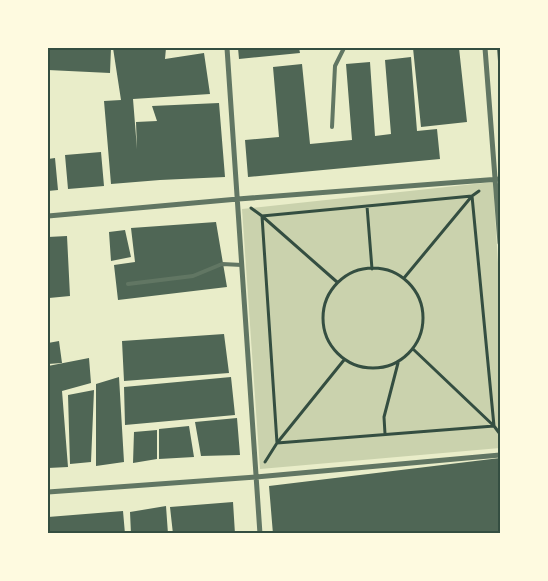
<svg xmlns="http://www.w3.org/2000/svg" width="548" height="581" viewBox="0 0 548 581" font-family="'Fira Sans',sans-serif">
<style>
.green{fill:#cad2ad}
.building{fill:#4f6655}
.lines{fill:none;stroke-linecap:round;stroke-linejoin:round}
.path{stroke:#344e41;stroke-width:3}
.service{stroke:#617663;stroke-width:4}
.minor{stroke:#617663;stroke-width:5}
.neatline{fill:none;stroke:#344e41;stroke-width:2}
</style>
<rect width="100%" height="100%" fill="#e9edc9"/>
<path class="green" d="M 493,182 L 500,295 L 500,448 L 260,469 L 242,209 Z"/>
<path class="building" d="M 48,48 L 111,48 L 110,73 L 48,70 Z
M 113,48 L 166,48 L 165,59 L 204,53 L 210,94 L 133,99 L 137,149 L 136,122 L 157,121 L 152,106 L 219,103 L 225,177 L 160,180 L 111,184 L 104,101 L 121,100 Z
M 238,48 L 299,48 L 300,53 L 239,59 Z
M 413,48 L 459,48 L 467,122 L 421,127 Z
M 497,48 L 500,48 L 500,64 L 498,61 Z
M 411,57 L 417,131 L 437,129 L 440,159 L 248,177 L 245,140 L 279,137 L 273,67 L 302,64 L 310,144 L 352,140 L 346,64 L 370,62 L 375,136 L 391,134 L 385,60 Z
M 101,152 L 104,186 L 68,189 L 65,155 Z
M 55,158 L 58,190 L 48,191 L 48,159 Z
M 216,222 L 227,287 L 118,300 L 114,265 L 135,262 L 131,228 Z
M 125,230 L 131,257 L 111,261 L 109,232 Z
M 67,236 L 70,296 L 49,298 L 48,237 Z
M 224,334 L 229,373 L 124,381 L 122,341 Z
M 59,341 L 62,363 L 48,364 L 48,343 Z
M 89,358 L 91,383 L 62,391 L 68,467 L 48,468 L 48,366 Z
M 119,377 L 124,462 L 96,466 L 96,384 Z
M 231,377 L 235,415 L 125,425 L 124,387 Z
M 94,390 L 91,462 L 70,464 L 68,395 Z
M 237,418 L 240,455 L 201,456 L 195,422 Z
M 189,426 L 194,457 L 159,459 L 159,429 Z
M 157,430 L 157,459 L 133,463 L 134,432 Z
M 500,458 L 500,534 L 273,534 L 269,486 Z
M 233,502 L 235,534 L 173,534 L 170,507 Z
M 166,506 L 168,534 L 131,534 L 130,512 Z
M 123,511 L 125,534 L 48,534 L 48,517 Z"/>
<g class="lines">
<path class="path" d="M 472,196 L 494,426 L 277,443 L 262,216 Z
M 367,206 L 372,269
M 251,208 L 262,216 L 337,282
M323 318a50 50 0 1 1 100 0a50 50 0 1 1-100 0Z
M 404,278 L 472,196 L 479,191
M 413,349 L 494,426 L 500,434
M 385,434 L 384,417 L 398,363
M 265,462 L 277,443 L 344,360"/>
<path class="service" d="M 332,127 L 335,66 L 344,48
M 128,284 L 193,276 L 222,264 L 242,265"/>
<path class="minor" d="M 227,48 L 260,534
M 485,48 L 500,243
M 48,216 L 238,199 L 500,179
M 48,492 L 256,477 L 500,455"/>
</g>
<rect width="548" height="581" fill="none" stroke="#fefae0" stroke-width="98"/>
<rect x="49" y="49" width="450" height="483" class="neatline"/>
</svg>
